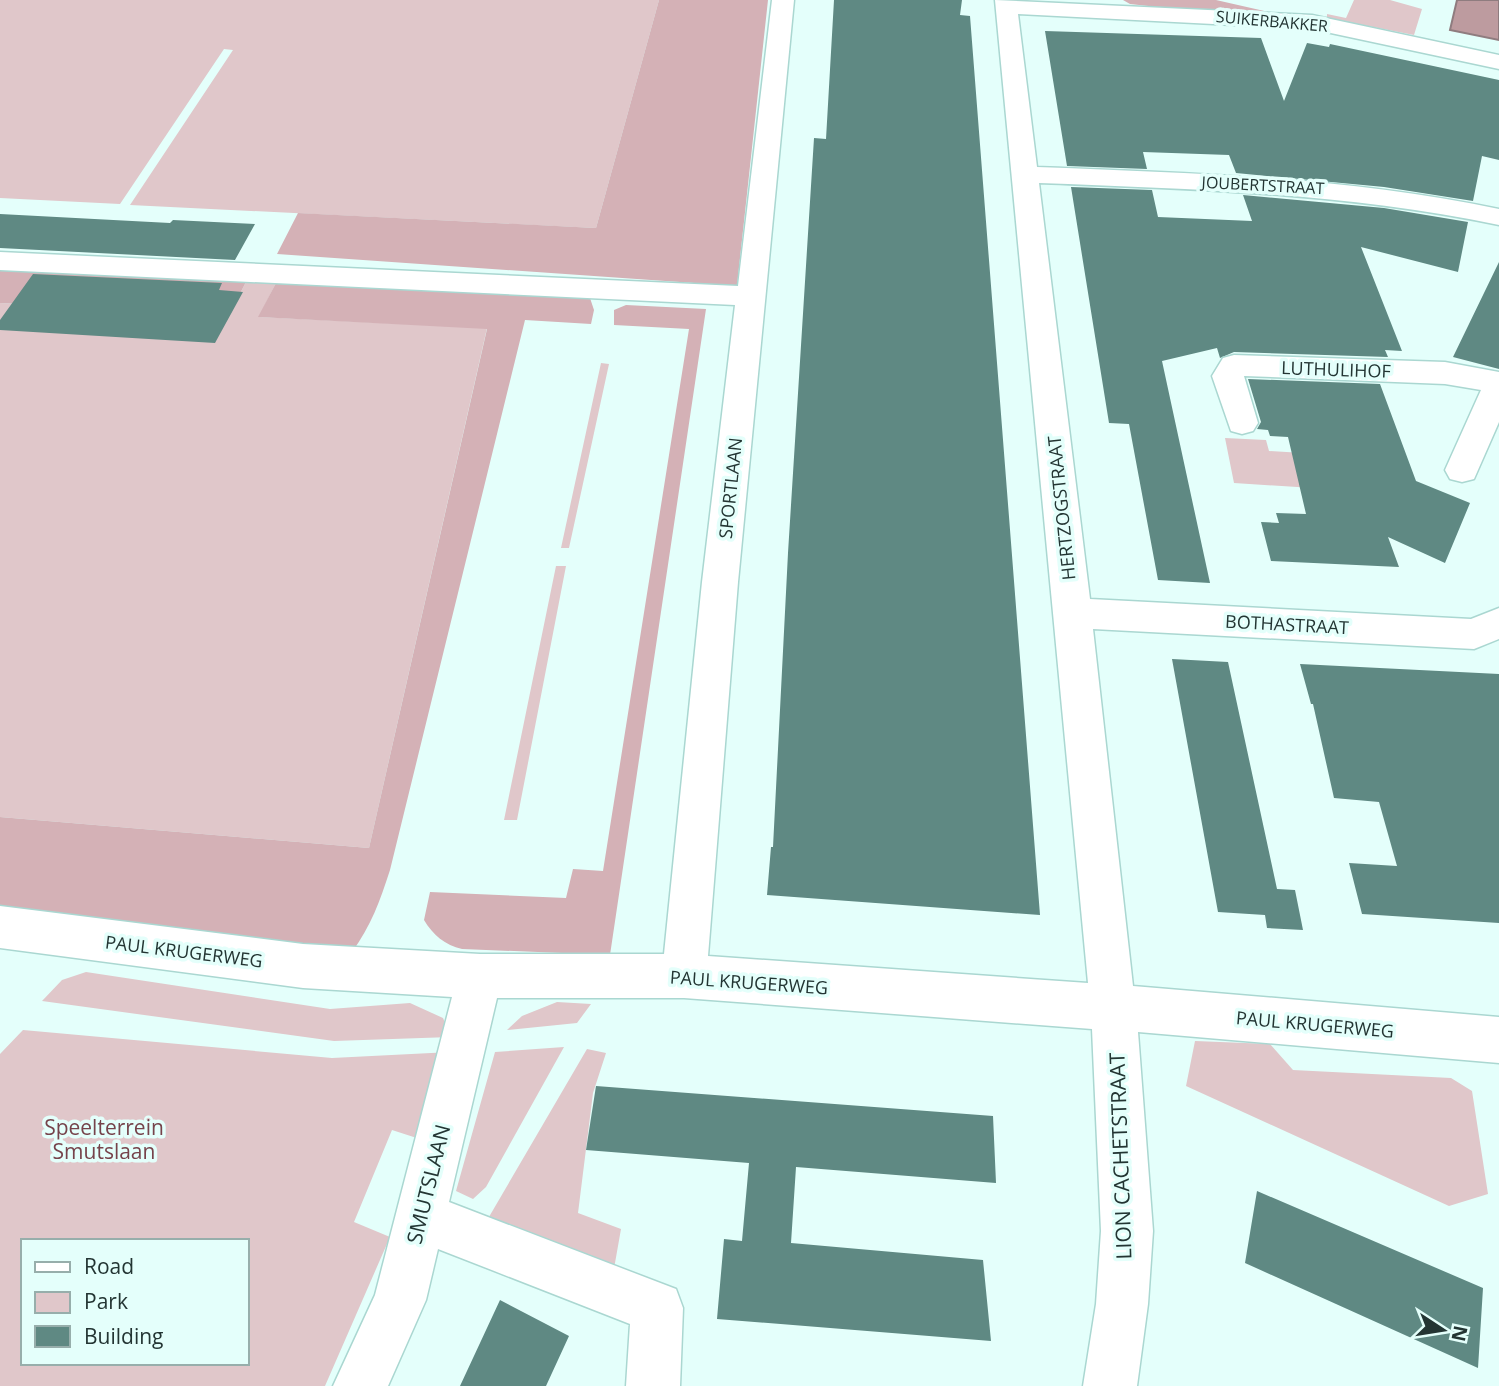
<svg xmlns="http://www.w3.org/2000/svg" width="1499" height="1386" viewBox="0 0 1499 1386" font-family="'Open Sans',sans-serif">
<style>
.green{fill:#e0c7ca;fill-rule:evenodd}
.forest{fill:#d4b1b6}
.water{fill:#bd9b9f;stroke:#8f7c7f;stroke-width:2}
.building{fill:#5f8983}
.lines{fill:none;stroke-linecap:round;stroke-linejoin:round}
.minor-casing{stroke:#aad7d1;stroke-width:3}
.minor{fill:#fff;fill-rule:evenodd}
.labels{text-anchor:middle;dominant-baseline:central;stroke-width:7;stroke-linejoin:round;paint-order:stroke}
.far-street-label{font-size:16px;fill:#233533;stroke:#e4fffb}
.street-label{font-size:18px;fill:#233533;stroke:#e4fffb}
.near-park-label{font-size:21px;fill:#76434b;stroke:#e4fffb}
.near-street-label{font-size:21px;fill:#233533;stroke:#e4fffb}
</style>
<rect width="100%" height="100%" fill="#e4fffb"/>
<path class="green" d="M 0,0 L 659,0 L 596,228 L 130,205 L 233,50 L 224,49 L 120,204 L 0,198 Z
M 1354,0 L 1390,0 L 1422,9 L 1414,35 L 1327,18 L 1327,14 L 1346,18 Z
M 246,282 L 276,283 L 259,317 L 487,328 L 369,848 L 0,817 L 0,303 L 229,315 Z
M 601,363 L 609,364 L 569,548 L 561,548 Z
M 1225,438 L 1266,440 L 1269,451 L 1336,455 L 1344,490 L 1234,483 Z
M 556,566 L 566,566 L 517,820 L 504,820 Z
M 86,972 L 330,1009 L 410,1003 L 443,1018 L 451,1037 L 334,1041 L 42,1001 L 62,980 Z
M 557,1002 L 591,1004 L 577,1023 L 507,1030 L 522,1016 Z
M 23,1030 L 332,1058 L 451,1052 L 426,1141 L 392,1130 L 354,1222 L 390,1237 L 325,1386 L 0,1386 L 0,1054 ZM 23,1241 L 247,1241 L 247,1363 L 23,1363 Z
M 1195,1041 L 1270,1044 L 1293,1070 L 1451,1078 L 1472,1091 L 1488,1194 L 1449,1206 L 1186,1086 Z
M 564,1047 L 486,1187 L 473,1199 L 456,1191 L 495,1052 Z
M 587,1049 L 606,1053 L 593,1093 L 578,1213 L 621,1229 L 612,1280 L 486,1222 Z"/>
<path class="forest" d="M 659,0 L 768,0 L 737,286 L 277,254 L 298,213 L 596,228 Z
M 1123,0 L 1216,0 L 1286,16 L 1157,7 L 1130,4 Z
M 0,269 L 246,282 L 229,315 L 0,303 Z
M 276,283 L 590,298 L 594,310 L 591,324 L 525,320 L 390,870 C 380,901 371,926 352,952 L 0,907 L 0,817 L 369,848 L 487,329 L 258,317 Z
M 626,305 L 706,309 L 610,955 L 462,949 C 445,945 433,935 424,920 L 430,892 L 566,898 L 573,869 L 603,871 L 689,329 L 614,325 L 614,310 Z"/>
<path class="water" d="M 1457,0 L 1499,0 L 1499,40 L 1450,30 Z"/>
<path class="building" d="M 834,0 L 962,0 L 960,15 L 970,16 L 1040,915 L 767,895 L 771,847 L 773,847 L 788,553 L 814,138 L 826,139 Z
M 1045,31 L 1261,38 L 1284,101 L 1307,43 L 1329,47 L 1330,44 L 1499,80 L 1499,160 L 1482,156 L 1473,201 L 1384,187 L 1236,173 L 1229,155 L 1143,152 L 1147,169 L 1067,166 Z
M 1071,187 L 1152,190 L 1158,217 L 1252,221 L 1243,195 L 1384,208 L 1468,222 L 1458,272 L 1361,247 L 1402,351 L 1385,350 L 1388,357 L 1234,352 L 1220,358 L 1217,348 L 1162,361 L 1210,583 L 1158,580 L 1129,424 L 1109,423 Z
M 0,214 L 170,223 L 173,220 L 255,224 L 235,260 L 0,248 Z
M 1499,262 L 1499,369 L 1453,357 Z
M 33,274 L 222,283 L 219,290 L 243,292 L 215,343 L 0,330 L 0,320 Z
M 1248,379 L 1380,384 L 1416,481 L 1470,503 L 1445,563 L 1388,537 L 1399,567 L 1271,561 L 1261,522 L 1279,523 L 1276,513 L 1306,514 L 1288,437 L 1270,436 L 1268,430 L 1257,429 L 1261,422 Z
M 1172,659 L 1228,662 L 1277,889 L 1295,890 L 1303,930 L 1267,928 L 1265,915 L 1218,912 Z
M 1300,664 L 1499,674 L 1499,923 L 1362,914 L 1349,863 L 1397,866 L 1379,802 L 1334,798 L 1313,704 L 1311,704 Z
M 596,1086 L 993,1116 L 996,1183 L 796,1167 L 791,1243 L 983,1260 L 991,1341 L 717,1319 L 724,1239 L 742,1241 L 749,1163 L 586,1150 Z
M 1257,1191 L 1483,1288 L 1478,1368 L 1245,1263 Z
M 500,1300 L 569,1336 L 546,1386 L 460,1386 Z"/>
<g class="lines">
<g class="minor-casing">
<path id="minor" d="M 772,0 L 794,0 L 738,582 L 708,956 L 1088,983 L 995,0 L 1312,15 L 1499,55 L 1499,69 L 1312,29 L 1018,14 L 1037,167 C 1192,173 1346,177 1499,209 L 1499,225 C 1347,193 1194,189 1039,183 L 1090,599 L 1471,619 L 1499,608 L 1499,639 L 1474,649 L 1093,629 L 1133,986 L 1499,1017 L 1499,1063 L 1138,1032 L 1153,1231 L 1148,1304 L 1137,1386 L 1083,1386 L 1096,1304 L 1101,1231 L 1092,1029 L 684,998 L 497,998 L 449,1202 L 676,1289 L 683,1308 L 680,1386 L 626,1386 L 630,1324 L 438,1249 L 426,1300 L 388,1386 L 333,1386 L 375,1295 L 452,997 L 303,988 L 0,948 L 0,906 L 303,944 L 480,954 L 664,954 L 702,582 L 735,305 L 0,270 L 0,252 L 738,286 Z
M 1234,355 L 1445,362 L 1499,372 L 1499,422 L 1474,479 L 1462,482 L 1450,479 L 1445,470 L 1481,390 L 1445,384 L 1244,376 L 1258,423 L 1253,431 L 1242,434 L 1231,431 L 1212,376 L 1223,358 Z"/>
</g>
<use href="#minor" class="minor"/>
</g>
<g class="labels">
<g class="far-street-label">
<text transform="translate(1272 21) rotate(5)">SUIKERBAKKER</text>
<text transform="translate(1263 185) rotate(3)">JOUBERTSTRAAT</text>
</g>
<g class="street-label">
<text transform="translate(1336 369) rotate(2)">LUTHULIHOF</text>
<text transform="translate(730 488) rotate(-84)">SPORTLAAN</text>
<text transform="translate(1061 508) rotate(-96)">HERTZOGSTRAAT</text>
<text transform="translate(1287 624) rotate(3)">BOTHASTRAAT</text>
<text transform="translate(184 951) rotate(7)">PAUL KRUGERWEG</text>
<text transform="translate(749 982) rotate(4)">PAUL KRUGERWEG</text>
<text transform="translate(1315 1024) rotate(5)">PAUL KRUGERWEG</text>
</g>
<g class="near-park-label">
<text x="104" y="1127">Speelterrein<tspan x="104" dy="24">Smutslaan</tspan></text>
</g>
<g class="near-street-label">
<text transform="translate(1120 1156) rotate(-92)">LION CACHETSTRAAT</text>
<text transform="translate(428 1184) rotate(-76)">SMUTSLAAN</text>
</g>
</g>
<rect x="21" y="1239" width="228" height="126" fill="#e4fffb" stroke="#97aeab" stroke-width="2"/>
<rect x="35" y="1262" width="35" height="10" fill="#ffffff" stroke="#97aeab" stroke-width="2"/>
<text x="84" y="1274" font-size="21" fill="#233533">Road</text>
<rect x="35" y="1292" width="35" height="21" fill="#e0c7ca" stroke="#97aeab" stroke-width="2"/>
<text x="84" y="1309" font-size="21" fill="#233533">Park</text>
<rect x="35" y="1326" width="35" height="21" fill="#5f8983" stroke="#97aeab" stroke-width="2"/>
<text x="84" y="1344" font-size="21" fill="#233533">Building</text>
<g transform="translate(1443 1330) rotate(102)" stroke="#e4fffb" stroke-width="5" paint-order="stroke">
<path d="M0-5L12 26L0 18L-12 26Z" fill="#233533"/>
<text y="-10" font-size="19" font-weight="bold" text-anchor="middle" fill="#233533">N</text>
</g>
</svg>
